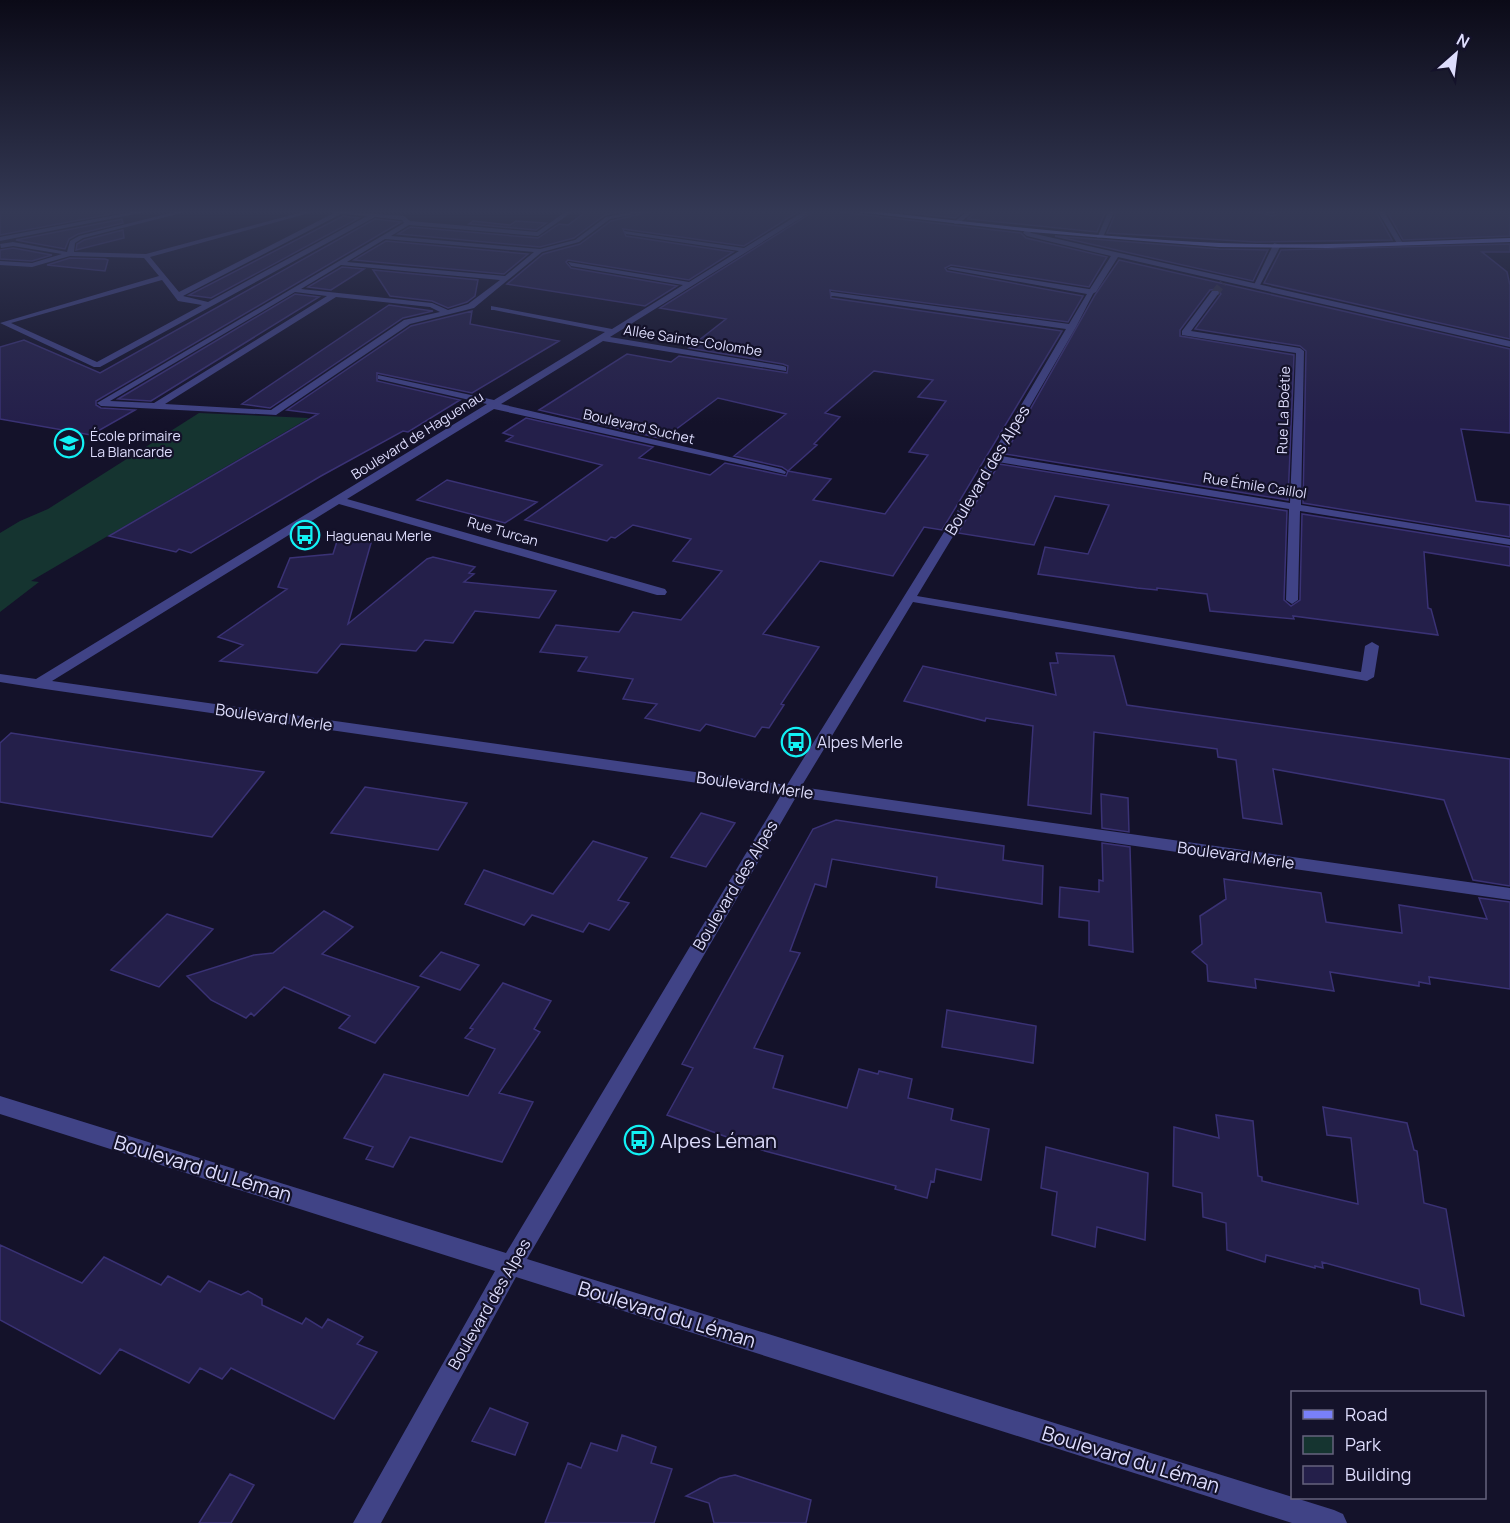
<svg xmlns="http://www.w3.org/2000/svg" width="1510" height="1523" viewBox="0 0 1510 1523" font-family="Manrope,sans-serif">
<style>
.green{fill:#153430}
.building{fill:#241f4a;stroke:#3a3275;stroke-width:1.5;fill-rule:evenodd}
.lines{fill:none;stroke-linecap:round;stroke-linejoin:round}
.minor-tunnel{stroke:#32304a;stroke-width:8;stroke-dasharray:8 4;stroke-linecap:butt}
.service{fill:#404386;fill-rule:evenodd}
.minor{fill:#404386;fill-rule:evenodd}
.tertiary{fill:#404386;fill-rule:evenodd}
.secondary{fill:#7980f9;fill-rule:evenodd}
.labels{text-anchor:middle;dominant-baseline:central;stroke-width:4.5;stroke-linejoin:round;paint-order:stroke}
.far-street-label{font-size:14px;fill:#deddfd;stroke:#14122a}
.far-poi-label{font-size:14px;fill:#deddfd;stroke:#14122a;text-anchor:start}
.street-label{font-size:16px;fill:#deddfd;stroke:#14122a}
.poi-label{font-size:16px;fill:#deddfd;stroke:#14122a;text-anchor:start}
.near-poi-label{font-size:20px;fill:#deddfd;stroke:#14122a;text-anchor:start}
.near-street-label{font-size:20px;fill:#deddfd;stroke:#14122a}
</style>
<rect width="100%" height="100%" fill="#14122a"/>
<path class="green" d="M 199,413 L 309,418 L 31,581 L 39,582 L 0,612 L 0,533 L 20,521 L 48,509 Z"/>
<path class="building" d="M 0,210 L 122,210 L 122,212 L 0,235 Z
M 588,210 L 629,210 L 605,215 L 574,238 L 540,247 L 398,234 L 410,227 L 538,238 L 559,224 L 568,225 Z
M 657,210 L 801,210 L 744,246 L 623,229 L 626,236 L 733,252 L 689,280 L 568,260 L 566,262 L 571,268 L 677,286 L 645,306 L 507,284 L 543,254 L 580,244 L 611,221 Z
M 816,210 L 838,210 L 840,212 L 1021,233 L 1026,238 L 1107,257 L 1089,287 L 951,265 L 945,268 L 947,271 L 1083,296 L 1068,322 L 830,290 L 831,298 L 1062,331 L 942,530 L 924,527 L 893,576 L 820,561 L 763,634 L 819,647 L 781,704 L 784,705 L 769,728 L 762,727 L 755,737 L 706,724 L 700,731 L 645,718 L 657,704 L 623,699 L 633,679 L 578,671 L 587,657 L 540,652 L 556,625 L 619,632 L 633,612 L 681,620 L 722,571 L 673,561 L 691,539 L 633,525 L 615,538 L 611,537 L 607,541 L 525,520 L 602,465 L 506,441 L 513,436 L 503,433 L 526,418 L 653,447 L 639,458 L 710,475 L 725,463 L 786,476 L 788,471 L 782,467 L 734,456 L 786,414 L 718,398 L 663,439 L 539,410 L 627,354 L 671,362 L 679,356 L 787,373 L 788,366 L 783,364 L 689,348 L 726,319 L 660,308 ZM 874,371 L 933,380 L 918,397 L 946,401 L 909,452 L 928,455 L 885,514 L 813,500 L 831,479 L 788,471 L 817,445 L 814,444 L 840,417 L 825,413 Z
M 884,210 L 965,210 L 955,218 Z
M 978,210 L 1106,210 L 1097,232 L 968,219 Z
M 1117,210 L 1249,210 L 1273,216 L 1277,214 L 1277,210 L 1375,210 L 1392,240 L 1256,242 L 1107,233 Z
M 1386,210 L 1510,210 L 1510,236 L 1403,240 Z
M 343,216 L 359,218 L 211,298 L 189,295 Z
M 122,219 L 123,223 L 78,234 L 69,239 L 65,249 L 16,240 Z
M 375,219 L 401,222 L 96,401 L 96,405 L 101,408 L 135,410 L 91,435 L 0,419 L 0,347 L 24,340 L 100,373 Z
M 473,221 L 510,225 L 516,221 L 546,223 L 536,230 L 469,224 Z
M 123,230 L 124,238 L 76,250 L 77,244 L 84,240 Z
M 1055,236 L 1219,249 L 1268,250 L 1253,281 Z
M 386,241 L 528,254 L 504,274 L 354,260 Z
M 1510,244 L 1510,252 L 1482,252 L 1507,272 L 1510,285 L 1510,339 L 1264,283 L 1281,250 Z
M 13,248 L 52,255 L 32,261 L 0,259 L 0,250 Z
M 70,258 L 105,259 L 108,260 L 105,271 L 47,265 Z
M 1119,260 L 1510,349 L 1510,433 L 1461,429 L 1476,501 L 1510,505 L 1510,537 L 1303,503 L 1306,351 L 1300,346 L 1195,329 L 1221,294 L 1218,289 L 1210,290 L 1180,330 L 1180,336 L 1294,355 L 1288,500 L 1005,454 L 1095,295 Z
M 342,267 L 364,269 L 331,290 L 308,287 Z
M 373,270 L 478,280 L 475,296 L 467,302 L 448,308 L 432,301 L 390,296 Z
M 295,294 L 319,297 L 151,401 L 118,399 Z
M 389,305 L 433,311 L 403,318 L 270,408 L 242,404 Z
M 472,311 L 470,324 L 559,341 L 472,393 L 377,373 L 377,381 L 460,400 L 408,432 L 403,431 L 321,476 L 191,553 L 179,549 L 176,552 L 109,536 L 318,414 L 287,410 L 411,326 Z
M 999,464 L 1287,511 L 1284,600 L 1291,606 L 1300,600 L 1302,514 L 1510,547 L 1510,566 L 1424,552 L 1428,608 L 1431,609 L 1438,635 L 1293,616 L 1294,619 L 1210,611 L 1207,594 L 1157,588 L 1157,590 L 1137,588 L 1038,574 L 1045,547 L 1088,554 L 1109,505 L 1055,496 L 1034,545 L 958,533 Z
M 447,480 L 537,502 L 505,523 L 417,500 Z
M 373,536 L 348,624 L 427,559 L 433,557 L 475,567 L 469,573 L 474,574 L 464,582 L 556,591 L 539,618 L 475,611 L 453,643 L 425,640 L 416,651 L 341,644 L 317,673 L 220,661 L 243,645 L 218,637 L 287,589 L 278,587 L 290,558 L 333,554 L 338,538 Z
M 1056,653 L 1114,656 L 1127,705 L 1510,759 L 1510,886 L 1473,880 L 1444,800 L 1273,769 L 1282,824 L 1243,818 L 1236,760 L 1218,757 L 1217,749 L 1094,732 L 1091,814 L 1028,805 L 1033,726 L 986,718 L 985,721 L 904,701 L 923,666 L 1056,695 L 1050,663 L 1058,663 Z
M 11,733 L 264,772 L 212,837 L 0,802 L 0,743 Z
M 365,787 L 467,803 L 438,850 L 331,833 Z
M 1101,794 L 1128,798 L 1129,832 L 1102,828 Z
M 701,813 L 735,823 L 706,867 L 671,857 Z
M 836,820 L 1004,846 L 1003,860 L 1043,866 L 1042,904 L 936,887 L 937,877 L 832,859 L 826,887 L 815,884 L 790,951 L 800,953 L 754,1048 L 783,1056 L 773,1088 L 847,1108 L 859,1069 L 878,1074 L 879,1071 L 912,1079 L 908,1098 L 953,1109 L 951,1120 L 989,1129 L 981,1180 L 936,1169 L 934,1182 L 931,1181 L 927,1198 L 895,1189 L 896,1186 L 765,1151 L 667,1115 L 693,1068 L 682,1064 L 813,829 Z
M 593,841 L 647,858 L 618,900 L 629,903 L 609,930 L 589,923 L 583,932 L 532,915 L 524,925 L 465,904 L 484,870 L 553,894 Z
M 1102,843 L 1130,847 L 1133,952 L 1089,945 L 1089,921 L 1059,917 L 1060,887 L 1099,892 L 1099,880 L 1103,881 Z
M 1224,879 L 1321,893 L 1326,922 L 1402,933 L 1399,905 L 1487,919 L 1479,898 L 1510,902 L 1510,989 L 1429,977 L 1430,984 L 1419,982 L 1419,986 L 1330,972 L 1334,991 L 1255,979 L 1256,988 L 1208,981 L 1207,965 L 1192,952 L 1202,944 L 1200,916 L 1226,899 Z
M 324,911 L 353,927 L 322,954 L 419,987 L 375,1043 L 339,1028 L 350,1016 L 284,987 L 254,1016 L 251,1013 L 246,1018 L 211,1000 L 187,976 L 254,955 L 273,953 Z
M 167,914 L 213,929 L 159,987 L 111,970 Z
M 441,952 L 479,965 L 460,990 L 420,976 Z
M 503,983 L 551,1001 L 534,1029 L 540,1032 L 499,1093 L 533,1102 L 502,1162 L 410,1137 L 393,1167 L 366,1159 L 373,1147 L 344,1138 L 384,1074 L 468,1096 L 495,1049 L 465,1038 L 473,1029 L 470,1028 Z
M 947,1010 L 1036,1026 L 1033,1063 L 942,1047 Z
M 1323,1107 L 1407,1123 L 1414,1150 L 1417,1151 L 1424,1203 L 1446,1209 L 1464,1316 L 1421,1304 L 1419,1289 L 1322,1262 L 1323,1268 L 1315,1266 L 1315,1268 L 1266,1255 L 1265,1262 L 1227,1250 L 1226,1223 L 1203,1217 L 1202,1193 L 1173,1186 L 1174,1127 L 1219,1138 L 1216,1115 L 1253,1121 L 1258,1176 L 1262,1177 L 1262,1181 L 1358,1204 L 1351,1138 L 1327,1135 Z
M 1046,1147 L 1148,1173 L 1145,1240 L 1097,1227 L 1095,1247 L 1052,1235 L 1057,1192 L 1041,1188 Z
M 0,1245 L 82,1283 L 104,1257 L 161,1285 L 168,1276 L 200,1292 L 209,1281 L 241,1295 L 248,1291 L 262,1299 L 262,1305 L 302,1324 L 306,1318 L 322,1328 L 328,1319 L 363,1337 L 357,1344 L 377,1352 L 334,1419 L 231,1368 L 222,1379 L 200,1368 L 189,1383 L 120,1349 L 100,1374 L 0,1320 Z
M 490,1408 L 528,1423 L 515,1455 L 472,1441 Z
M 622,1435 L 656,1447 L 651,1463 L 672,1469 L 654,1523 L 545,1523 L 568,1463 L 581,1468 L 591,1443 L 617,1451 Z
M 230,1474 L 254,1485 L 231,1523 L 199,1523 Z
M 735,1475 L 811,1500 L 806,1523 L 714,1523 L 709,1503 L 686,1496 L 720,1478 Z"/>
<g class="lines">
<path class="minor-tunnel" d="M 1215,293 L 1223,283"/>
<path class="service" d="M 142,210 L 155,210 L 0,241 L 0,237 Z
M 182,210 L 193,210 L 83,238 L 75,243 L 74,252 L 146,254 L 310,210 L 320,210 L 150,257 L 179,292 L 334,213 L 321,210 L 404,216 L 410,221 L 537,232 L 568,210 L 575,210 L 538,236 L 409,225 L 391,236 L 540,249 L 575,240 L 606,217 L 641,210 L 655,210 L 610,219 L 579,242 L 542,252 L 474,308 L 410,324 L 276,415 L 101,406 L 97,403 L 404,223 L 402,220 L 375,217 L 100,367 L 94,367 L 0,323 L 159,276 L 144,258 L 70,256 L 32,267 L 0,265 L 0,261 L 32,263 L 62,254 L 13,246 L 1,248 L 0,244 L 13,242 L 67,252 L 70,241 L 79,236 ZM 341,214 L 367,216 L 208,302 L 183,296 ZM 385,239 L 534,252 L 505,276 L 347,262 ZM 341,265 L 500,280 L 468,304 L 448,310 L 432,303 L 301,289 ZM 162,280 L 178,301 L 202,305 L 97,362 L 11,323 ZM 295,292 L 327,296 L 154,403 L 110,401 ZM 336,297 L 430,307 L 440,312 L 404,320 L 271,410 L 165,404 Z"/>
<path class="minor" d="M 806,210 L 814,210 L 610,337 L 783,366 L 786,367 L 786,371 L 603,341 L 501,404 L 781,469 L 786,472 L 785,474 L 494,409 L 347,499 L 665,589 L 667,592 L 665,595 L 657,595 L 339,504 L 52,681 L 787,785 L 990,458 L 1066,329 L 834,296 L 831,296 L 831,292 L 1069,324 L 1087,294 L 947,269 L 951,267 L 1095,290 L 1076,327 L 1001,456 L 1290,503 L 1296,353 L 1182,335 L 1182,331 L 1212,291 L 1218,291 L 1219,293 L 1191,331 L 1300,348 L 1304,351 L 1301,505 L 1510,539 L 1510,545 L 1300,511 L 1298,600 L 1292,604 L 1286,600 L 1289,509 L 998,462 L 917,596 L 1361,672 L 1365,646 L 1372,642 L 1379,646 L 1374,677 L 1367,681 L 913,602 L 801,787 L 1510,888 L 1510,900 L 796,797 L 527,1259 L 1334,1510 L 1343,1514 L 1347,1523 L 1292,1523 L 516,1277 L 381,1523 L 353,1523 L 495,1271 L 0,1114 L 0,1096 L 506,1253 L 781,795 L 38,688 L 0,682 L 0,674 L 36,679 L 487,404 L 378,379 L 378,375 L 494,400 L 605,332 L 494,310 L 491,310 L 491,306 L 612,329 L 683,285 L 571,266 L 568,262 L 689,282 L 739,251 L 626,234 L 624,231 L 744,248 Z
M 969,210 L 976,210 L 958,224 L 954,224 L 954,222 Z
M 1109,210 L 1115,210 L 1103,237 L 1097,238 Z
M 1251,210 L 1274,210 L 1276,212 L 1273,214 Z
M 1377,210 L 1383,210 L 1404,245 L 1398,245 Z
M 1274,243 L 1281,245 L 1260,285 L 1253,287 Z"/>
<path class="tertiary" d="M 1027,228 L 1031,233 L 1510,341 L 1510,347 L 1118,257 L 1096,292 L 1092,294 L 1088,292 L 1111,256 L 1027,236 L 1023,233 Z"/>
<path class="secondary" d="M 840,210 L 862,210 C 981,223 1100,238 1220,243 C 1316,247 1413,241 1510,238 L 1510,242 L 1328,248 L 1219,247 L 1031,232 Z"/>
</g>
<linearGradient id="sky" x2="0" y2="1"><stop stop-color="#0b0a17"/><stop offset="0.5" stop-color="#343955"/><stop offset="1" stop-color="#343955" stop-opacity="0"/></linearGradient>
<rect width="1510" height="423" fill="url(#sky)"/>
<defs>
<g id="school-ring" transform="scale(1.5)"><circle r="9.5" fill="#14122a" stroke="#12f1f4" stroke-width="1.5"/><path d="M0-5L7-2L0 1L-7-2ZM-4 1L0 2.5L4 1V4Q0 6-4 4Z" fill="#12f1f4"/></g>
<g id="bus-ring" transform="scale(1.5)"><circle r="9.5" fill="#14122a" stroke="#12f1f4" stroke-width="1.5"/><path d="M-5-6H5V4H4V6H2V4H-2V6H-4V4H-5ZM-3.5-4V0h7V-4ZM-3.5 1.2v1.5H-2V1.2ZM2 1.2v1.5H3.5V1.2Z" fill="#12f1f4"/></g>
</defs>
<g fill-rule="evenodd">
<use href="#school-ring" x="69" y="443"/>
<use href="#bus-ring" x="305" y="535"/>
<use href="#bus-ring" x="796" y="742"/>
<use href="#bus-ring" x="639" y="1140"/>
</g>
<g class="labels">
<g class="far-street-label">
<text transform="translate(693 340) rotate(9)">Allée Sainte-Colombe</text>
<text transform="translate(1283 410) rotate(-88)">Rue La Boétie</text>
<text transform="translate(639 426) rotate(13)">Boulevard Suchet</text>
<text transform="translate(417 435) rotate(-32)">Boulevard de Haguenau</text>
<text transform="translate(1255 485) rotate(9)">Rue Émile Caillol</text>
<text transform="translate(503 531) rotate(16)">Rue Turcan</text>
</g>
<g class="far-poi-label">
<text x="90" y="435">École primaire<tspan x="90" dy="16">La Blancarde</tspan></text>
<text x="326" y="535">Haguenau Merle</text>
</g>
<g class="street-label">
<text transform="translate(987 470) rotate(-59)">Boulevard des Alpes</text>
<text transform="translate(274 717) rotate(8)">Boulevard Merle</text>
<text transform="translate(755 785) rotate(8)">Boulevard Merle</text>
<text transform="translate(1236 855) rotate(8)">Boulevard Merle</text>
<text transform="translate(735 885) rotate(-59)">Boulevard des Alpes</text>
<text transform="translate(489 1304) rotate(-60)">Boulevard des Alpes</text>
</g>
<g class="poi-label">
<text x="817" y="742">Alpes Merle</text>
</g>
<g class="near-poi-label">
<text x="660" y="1140">Alpes Léman</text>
</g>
<g class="near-street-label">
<text transform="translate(203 1168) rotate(17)">Boulevard du Léman</text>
<text transform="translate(667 1314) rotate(17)">Boulevard du Léman</text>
<text transform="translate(1131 1459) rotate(17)">Boulevard du Léman</text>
</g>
</g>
<rect x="1291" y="1391" width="195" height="108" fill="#14122a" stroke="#65637e" stroke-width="1.5"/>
<rect x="1303" y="1410" width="30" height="9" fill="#7980f9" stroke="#65637e" stroke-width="1.5"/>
<text x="1345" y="1421" font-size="18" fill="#deddfd">Road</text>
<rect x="1303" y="1436" width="30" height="18" fill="#153430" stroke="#65637e" stroke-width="1.5"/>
<text x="1345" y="1451" font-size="18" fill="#deddfd">Park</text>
<rect x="1303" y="1466" width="30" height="18" fill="#241f4a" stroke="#65637e" stroke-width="1.5"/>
<text x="1345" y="1481" font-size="18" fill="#deddfd">Building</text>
<g transform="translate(1456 54) rotate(28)" stroke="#14122a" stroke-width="4.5" paint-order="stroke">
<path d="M0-4.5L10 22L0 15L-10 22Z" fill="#deddfd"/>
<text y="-9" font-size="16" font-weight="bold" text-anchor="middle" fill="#deddfd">N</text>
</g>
</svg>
